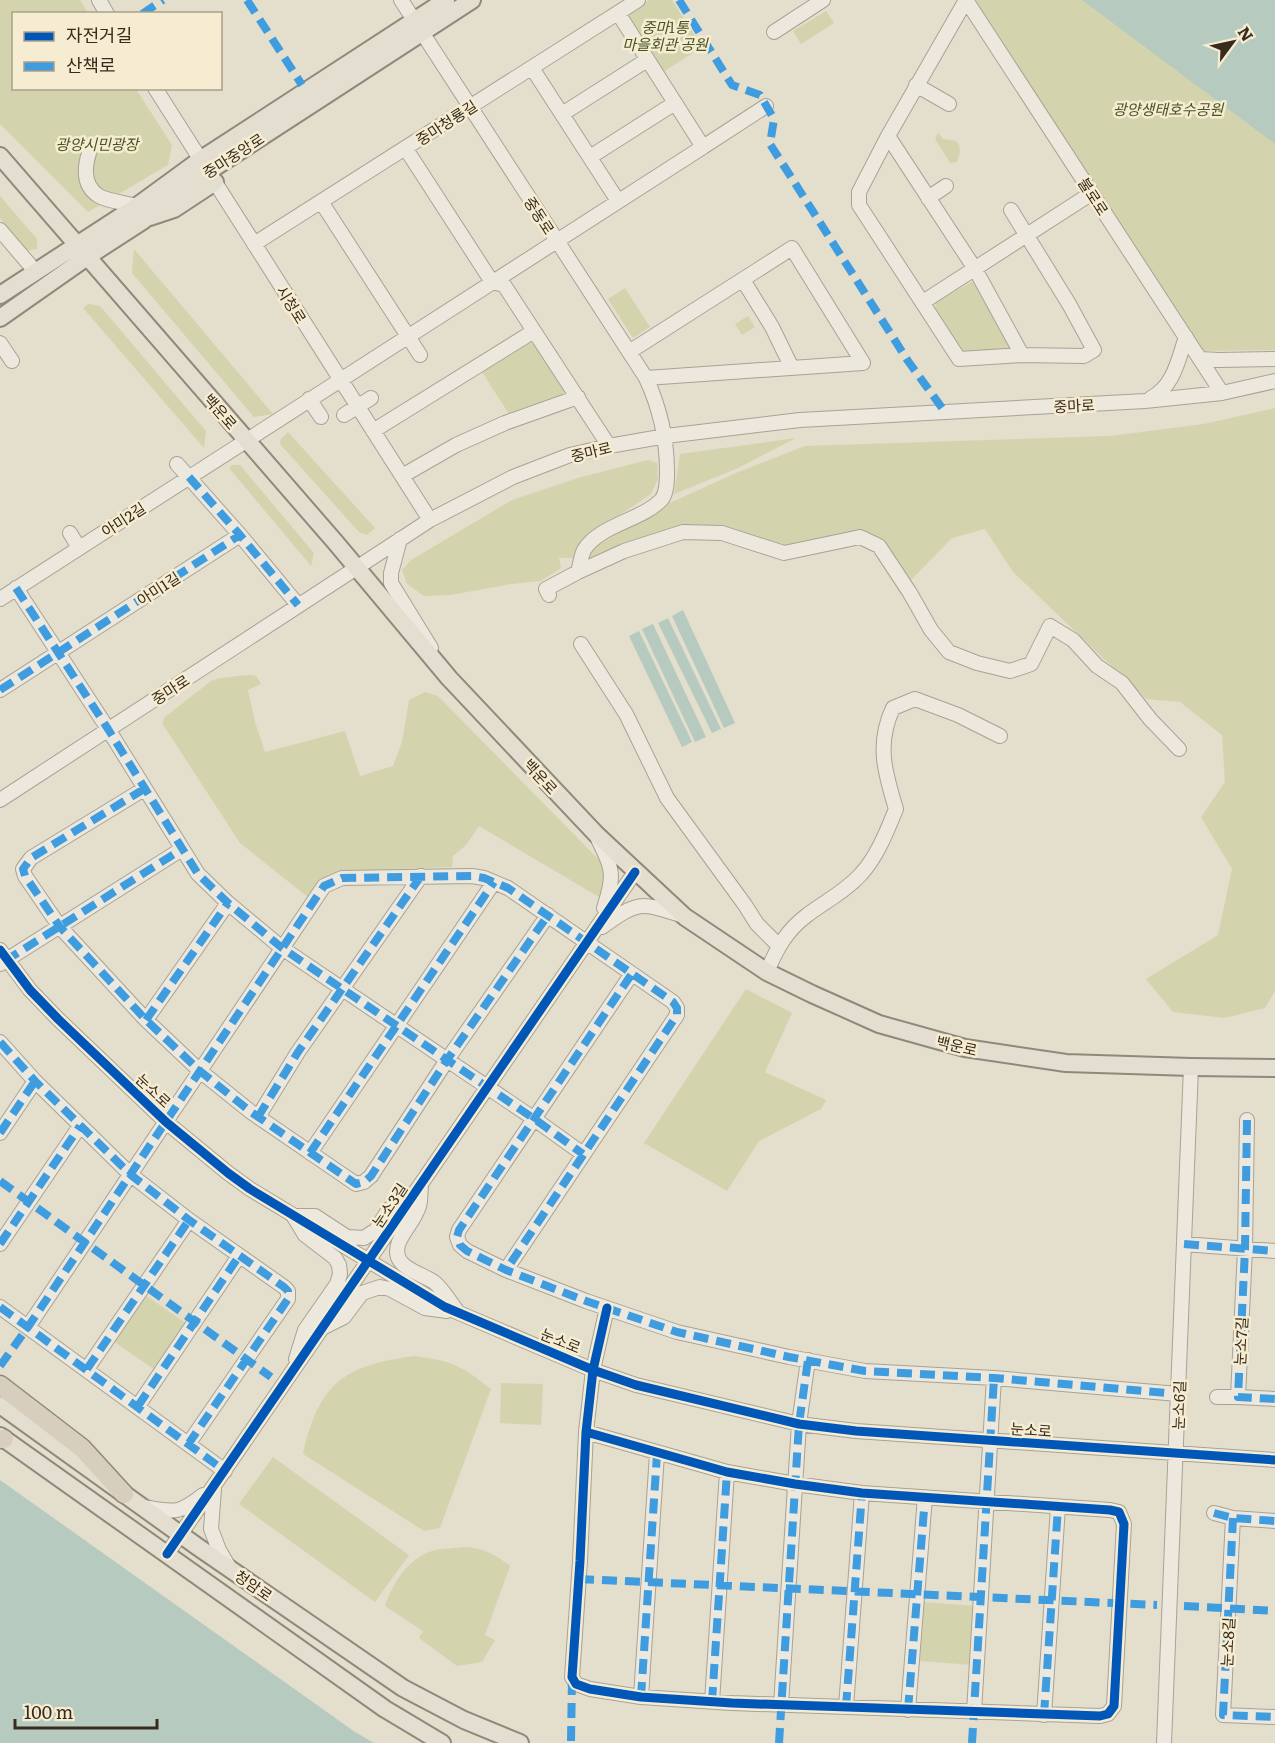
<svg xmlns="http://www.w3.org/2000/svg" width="1275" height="1743" viewBox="0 0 1275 1743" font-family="Literata,'Noto Sans KR',serif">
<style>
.green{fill:#d3d4ae}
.water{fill:#b7cabf}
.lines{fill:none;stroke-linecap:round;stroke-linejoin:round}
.minor-casing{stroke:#a9a295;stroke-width:16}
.major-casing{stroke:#8f887c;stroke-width:20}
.highway-casing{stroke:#8f887c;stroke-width:21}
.minor{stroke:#ece8de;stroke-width:14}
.major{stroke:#e3decf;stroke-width:16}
.highway{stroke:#d7cebd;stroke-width:18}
.quiet{stroke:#3e9cdf;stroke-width:8;stroke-dasharray:15 8;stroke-linecap:butt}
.cycleway-casing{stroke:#f6ecd1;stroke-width:13}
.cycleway{stroke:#0057b8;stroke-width:9}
.labels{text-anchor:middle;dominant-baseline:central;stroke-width:5;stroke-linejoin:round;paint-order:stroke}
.park-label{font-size:15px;font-style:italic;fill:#475424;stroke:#f6ecd1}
.street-label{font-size:15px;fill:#382b1d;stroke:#f6ecd1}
</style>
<rect width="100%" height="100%" fill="#e4decc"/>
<path class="green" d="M 0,0 L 80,0 L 88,13 L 14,14 L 14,88 L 136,89 L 172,145 L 168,165 L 88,212 L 0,124 Z
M 649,0 L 672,0 L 702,47 L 660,74 L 628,22 L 629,12 Z
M 974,0 L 1275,0 L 1275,350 L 1194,351 Z
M 826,11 L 834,23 L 801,44 L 793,31 Z
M 938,133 L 943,139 L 956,141 C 962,149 960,153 957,162 L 950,163 L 935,139 Z
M 0,196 L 37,239 L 37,249 L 26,251 L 0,218 Z
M 134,249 L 273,414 L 254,417 L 132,273 Z
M 973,281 L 979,283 L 1011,343 L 1009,352 L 962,354 L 935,309 L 936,302 Z
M 625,288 L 650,327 L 633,338 L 608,299 Z
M 89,304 L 100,306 L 206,431 L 204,448 L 83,308 Z
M 748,316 L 755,327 L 742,335 L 735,324 Z
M 530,342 L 535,345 L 565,387 L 566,393 L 509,414 L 482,372 Z
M 1275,408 L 1275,991 L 1265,1008 L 1225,1018 L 1173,1012 L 1146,979 L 1218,935 L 1232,869 L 1201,817 L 1225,782 L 1222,735 L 1180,702 L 1146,699 L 1013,572 L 985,529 L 952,538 L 911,580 L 882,541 L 784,550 L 684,526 L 632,541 L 586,561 L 592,549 L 670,503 L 736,473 L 805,446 L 1110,436 L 1204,424 Z
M 288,432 L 375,528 L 367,535 L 359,532 L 280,444 L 281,439 Z
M 796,438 L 736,469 L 674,494 L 680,454 Z
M 648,460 L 657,463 L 658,479 L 651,494 L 586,538 L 573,558 L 559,558 L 561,568 L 541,581 L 511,584 L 451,595 L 424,596 L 407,584 L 402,570 L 411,560 L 512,500 L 578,478 Z
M 232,465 L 240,465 L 314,553 L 311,566 L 229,468 Z
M 251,675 L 256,676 L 261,684 L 248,690 L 255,722 L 265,752 L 345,731 L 360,776 L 393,766 L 402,742 L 409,700 L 425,692 L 438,696 L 607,868 L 604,889 L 599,897 L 479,826 L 467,844 L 453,856 L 452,867 L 349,871 L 309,898 L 240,843 L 162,723 L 165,717 L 211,681 C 219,677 241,676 251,675 Z
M 746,989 L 792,1013 L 765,1072 L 826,1100 L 821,1109 L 759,1141 L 727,1191 L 644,1143 Z
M 145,1295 L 187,1324 L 155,1370 L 113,1341 Z
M 415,1356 C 452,1361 462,1366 491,1389 L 440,1528 L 424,1531 L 303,1454 C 319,1383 344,1365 415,1356 Z
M 501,1383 L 543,1384 L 541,1425 L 500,1423 Z
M 273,1457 L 409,1555 L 375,1602 L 239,1504 Z
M 462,1547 C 481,1547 495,1554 510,1566 L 485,1635 L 495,1640 L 482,1662 L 457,1666 L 419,1638 L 423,1631 L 385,1606 C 392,1585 406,1561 429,1552 C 439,1548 452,1549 462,1547 Z
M 924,1602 L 977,1606 L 972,1665 L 920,1661 Z"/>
<path class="water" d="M 1082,0 L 1275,0 L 1275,144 Z
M 683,610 L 735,723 L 724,728 L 672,616 Z
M 668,618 L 721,729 L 712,733 L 658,623 Z
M 653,624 L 706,737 L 695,742 L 642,629 Z
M 639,631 L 692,742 L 682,747 L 629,636 Z
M 0,1480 L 355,1732 L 374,1743 L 0,1743 Z"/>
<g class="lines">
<g class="minor-casing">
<path id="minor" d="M 99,0 L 107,14
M 401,0 L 646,378 C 660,408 667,438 667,472 C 667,480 667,492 662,499 C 643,520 599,525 584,550 C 581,556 580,565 578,572
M 966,0 L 888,136 L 859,192 L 859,205 L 959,359 L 1022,355 L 1084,356 L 1094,350 L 1069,304 L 1011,210
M 966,0 L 1222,393
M 774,32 L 823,0
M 532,68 L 618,201
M 916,85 L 949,104
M 155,88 L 430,520
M 562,114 L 647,60
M 888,136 L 975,269 L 1022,355
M 703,147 L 766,106
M 406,149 L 492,282 L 504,285 L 609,446
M 89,153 C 84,169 83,186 99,196 C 107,201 127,203 137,206
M 590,157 L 675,103
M 928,198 L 946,186
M 322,203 L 420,355
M 0,230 L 35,271
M 254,244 L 638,0
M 743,280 L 772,327 L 792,368
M 923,302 L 1092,193
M 0,343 L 12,361
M 629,352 L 792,248 L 863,363 L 646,378
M 1197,354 L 1200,359 L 1219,360 L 1275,359
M 1151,398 C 1174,386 1178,360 1186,337
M 309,399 L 321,417
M 344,415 L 371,398
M 373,431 L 534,331
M 177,464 L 240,535
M 402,476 L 456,445 L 505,423 L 578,397
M 70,533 L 79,548
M 400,539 L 391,573 L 391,583 L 431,648
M 16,588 L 108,729 L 198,874 L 228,903 L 282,948 L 533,1118 L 583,1154
M 549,595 L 546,589 L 578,572 L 624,551 L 683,532 L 722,533 L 784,553 L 860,537 L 879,546 L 910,593 L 931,630 L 949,652 L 977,663 L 1010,671 L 1031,664 L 1050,626 L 1073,640 L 1097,666 L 1122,683 L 1150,719 L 1179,749
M 0,599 L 703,147 L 618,13
M 581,644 L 626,714 L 667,798 L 745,905 L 757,924 L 778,945
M 0,690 L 240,535 L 298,605
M 144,789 L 31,858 L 23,869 L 25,876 L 60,927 L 146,1020 L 200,1071 L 251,1112 L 356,1184 L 364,1182 L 371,1176 L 447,1060 L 548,915
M 0,800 L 430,520 L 513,477 L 570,455 L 609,446 L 666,436 L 800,420 L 1145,401 L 1222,393 L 1275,381
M 598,839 C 613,870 615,874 604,908
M 600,926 L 602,927 C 640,900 640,902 684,916
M 0,950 L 30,990 L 58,1019 L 166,1122 L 228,1173 L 250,1189 L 445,1307 L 593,1370 L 636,1385 L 799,1424 L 856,1431 L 1275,1460
M 0,964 L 182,849
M 767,972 C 776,950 786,931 806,916 C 824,902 845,892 861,874 C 877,857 887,831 896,809 C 885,773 876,744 893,708 L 915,699 L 958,715 L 1000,736
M 631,975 L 459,1230 L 457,1237 L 460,1245 L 467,1251 L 506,1270 L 586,1301 L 677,1332 L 789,1357 L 865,1371 L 994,1378 L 1178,1394
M 146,1020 L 228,903
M 0,1042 L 35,1081 L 131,1175 L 189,1220 L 284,1287 L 288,1291 L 288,1299 L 189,1443
M 258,1117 L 298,1052 L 421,876
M 1247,1120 L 1245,1249 L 1238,1397 L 1275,1399
M 0,1133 L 35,1081
M 310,1153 L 494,882
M 421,1187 C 420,1193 421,1200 419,1206 C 416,1218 404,1230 399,1242 C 389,1267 419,1272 434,1282 C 443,1289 450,1302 457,1311
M 295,1216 L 315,1216 L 347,1237 L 364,1238 L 376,1230 L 389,1209 L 410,1199
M 294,1217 L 305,1235 L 335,1258 L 339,1265 L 340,1274 L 337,1284 L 305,1330 L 296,1359
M 0,1244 L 80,1126
M 1184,1244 L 1275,1251
M 0,1307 L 225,1471
M 28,1327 L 324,886 L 342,878 L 472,876 L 484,878 L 508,888 L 673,1002 L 677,1008 L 677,1015 L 506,1270
M 324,1327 L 344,1317 L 362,1293 L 380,1287 L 390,1289 L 425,1308 L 447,1311
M 87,1369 L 189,1220
M 1217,1397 L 1238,1397
M 138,1406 L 239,1256
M 586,1432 L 727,1472 L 795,1484 L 862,1493 L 1110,1510 L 1119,1512 L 1124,1524 L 1114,1706 L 1108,1714 L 1100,1716 L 732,1703 L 641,1697 L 590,1689 L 576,1684 L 572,1677 L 580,1561 L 586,1432 L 593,1370 L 607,1308
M 214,1489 L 211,1529 L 219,1550 L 229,1567
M 143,1507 C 174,1512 178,1515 203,1495
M 1214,1513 L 1233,1518 L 1275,1521
M 1233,1518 L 1223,1715 L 1275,1717
M 167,1554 L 635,872
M 641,1697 L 657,1454
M 712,1702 L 727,1472
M 781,1705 L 799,1424 L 808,1360
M 846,1707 L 862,1493
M 908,1710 L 925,1497
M 974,1712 L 994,1378
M 1044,1715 L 1058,1507
M 1164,1743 L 1191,1067"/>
</g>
<g class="major-casing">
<path id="major" d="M 0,156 L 336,543 L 449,678 L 596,834 L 685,917 L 767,972 L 812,994 L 879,1024 L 965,1048 L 1066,1063 L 1191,1067 L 1275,1068
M 150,217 L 174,209 L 215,182
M 0,295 L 137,206 L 200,160 L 446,0
M 0,318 L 87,257 L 144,220 L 166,199 L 472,0
M 0,1405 L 198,1547 L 403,1688 L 464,1720 L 520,1743
M 0,1436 L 385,1709 L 442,1743"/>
</g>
<g class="highway-casing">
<path id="highway" d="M 0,1385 L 82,1448 L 124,1494
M 0,1439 L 4,1439"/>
</g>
<use href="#minor" class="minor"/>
<use href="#major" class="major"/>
<use href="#highway" class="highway"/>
<path class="quiet" d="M 247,0 L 302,85
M 679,0 L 732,85 L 760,95 L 774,119 L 770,144 L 908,361 L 945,412
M 142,14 L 163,0
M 189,477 L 240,535
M 16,588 L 108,729 L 198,874 L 228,903 L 282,948 L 533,1118 L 583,1154
M 0,690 L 240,535 L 298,605
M 144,789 L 31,858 L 23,869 L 25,876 L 60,927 L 146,1020 L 200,1071 L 251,1112 L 356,1184 L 364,1182 L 371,1176 L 447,1060 L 548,915
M 5,961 L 182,849
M 631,975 L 459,1230 L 457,1237 L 460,1245 L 467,1251 L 506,1270 L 586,1301 L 677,1332 L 789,1357 L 865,1371 L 994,1378 L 1178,1394
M 146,1020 L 228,903
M 0,1042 L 35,1081 L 131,1175 L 189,1220 L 284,1287 L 288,1291 L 288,1299 L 189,1443
M 258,1117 L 298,1052 L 421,876
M 1247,1120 L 1245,1249 L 1238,1397 L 1275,1399
M 0,1133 L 35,1081
M 310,1153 L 494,882
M 0,1181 L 271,1377
M 0,1244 L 80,1126
M 1184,1244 L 1275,1251
M 0,1307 L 225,1471
M 0,1366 L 28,1327 L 324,886 L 342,878 L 472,876 L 484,878 L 508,888 L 673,1002 L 677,1008 L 677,1015 L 506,1270
M 87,1369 L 189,1220
M 138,1406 L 239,1256
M 1214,1513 L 1233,1518 L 1275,1521
M 1233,1518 L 1223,1715 L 1275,1717
M 579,1579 L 1157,1605
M 1184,1606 L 1275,1611
M 641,1697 L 657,1454
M 712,1702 L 727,1472
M 846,1707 L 862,1493
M 908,1710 L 925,1497
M 1044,1715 L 1058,1507
M 571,1741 L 572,1677
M 779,1743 L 799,1424 L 808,1360
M 972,1743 L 994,1378"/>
<g class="cycleway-casing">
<path id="cycleway" d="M 0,950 L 30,990 L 58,1019 L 166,1122 L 228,1173 L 250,1189 L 445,1307 L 593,1370 L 636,1385 L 799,1424 L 856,1431 L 1275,1460
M 586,1432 L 727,1472 L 795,1484 L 862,1493 L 1110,1510 L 1119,1512 L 1124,1524 L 1114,1706 L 1108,1714 L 1100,1716 L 732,1703 L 641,1697 L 590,1689 L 576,1684 L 572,1677 L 580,1561 L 586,1432 L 593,1370 L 607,1308
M 167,1554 L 635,872"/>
</g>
<use href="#cycleway" class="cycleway"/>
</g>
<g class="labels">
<g class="park-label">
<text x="665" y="26">중마1통<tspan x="665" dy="17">마을회관 공원</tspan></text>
<text x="1168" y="108">광양생태호수공원</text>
<text x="97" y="143">광양시민광장</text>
</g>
<g class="street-label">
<text transform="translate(446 122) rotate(-33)">중마청룡길</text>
<text transform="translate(233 155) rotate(-33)">중마중앙로</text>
<text transform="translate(1094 196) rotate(57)">불로로</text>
<text transform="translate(540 215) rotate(57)">중동로</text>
<text transform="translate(292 304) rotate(58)">시청로</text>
<text transform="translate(1074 405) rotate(-3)">중마로</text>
<text transform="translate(221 411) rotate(49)">백운로</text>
<text transform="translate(591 451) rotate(-14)">중마로</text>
<text transform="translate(123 519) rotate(-33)">아미2길</text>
<text transform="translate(158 588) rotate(-33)">아미1길</text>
<text transform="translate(170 689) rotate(-33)">중마로</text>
<text transform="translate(541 776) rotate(47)">백운로</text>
<text transform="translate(957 1045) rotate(13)">백운로</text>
<text transform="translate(154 1090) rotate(43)">눈소로</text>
<text transform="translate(389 1205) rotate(-56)">눈소3길</text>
<text transform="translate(561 1340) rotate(22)">눈소로</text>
<text transform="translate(1240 1341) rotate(-87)">눈소7길</text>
<text transform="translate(1178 1405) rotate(-88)">눈소6길</text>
<text transform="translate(1031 1429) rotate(4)">눈소로</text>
<text transform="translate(254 1585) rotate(35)">청암로</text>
<text transform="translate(1227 1642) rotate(-87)">눈소8길</text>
</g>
</g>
<rect x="12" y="12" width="210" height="78" fill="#f6ecd1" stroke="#aa9f89" stroke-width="1.5"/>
<rect x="24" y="32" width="30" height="9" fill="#0057b8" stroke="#aa9f89" stroke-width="1.5"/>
<text x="66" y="42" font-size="18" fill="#382b1d">자전거길</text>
<rect x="24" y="62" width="30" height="9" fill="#3e9cdf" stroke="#aa9f89" stroke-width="1.5"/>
<text x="66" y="72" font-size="18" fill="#382b1d">산책로</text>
<g transform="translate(1233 42) rotate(57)" stroke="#f6ecd1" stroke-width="4.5" paint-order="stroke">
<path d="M0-4.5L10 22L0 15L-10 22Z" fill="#382b1d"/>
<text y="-9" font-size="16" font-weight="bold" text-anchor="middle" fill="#382b1d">N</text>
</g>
<path d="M15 1719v9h142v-9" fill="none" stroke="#382b1d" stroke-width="3"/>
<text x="24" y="1719" font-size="18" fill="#382b1d" stroke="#f6ecd1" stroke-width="4.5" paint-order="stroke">100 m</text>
</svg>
